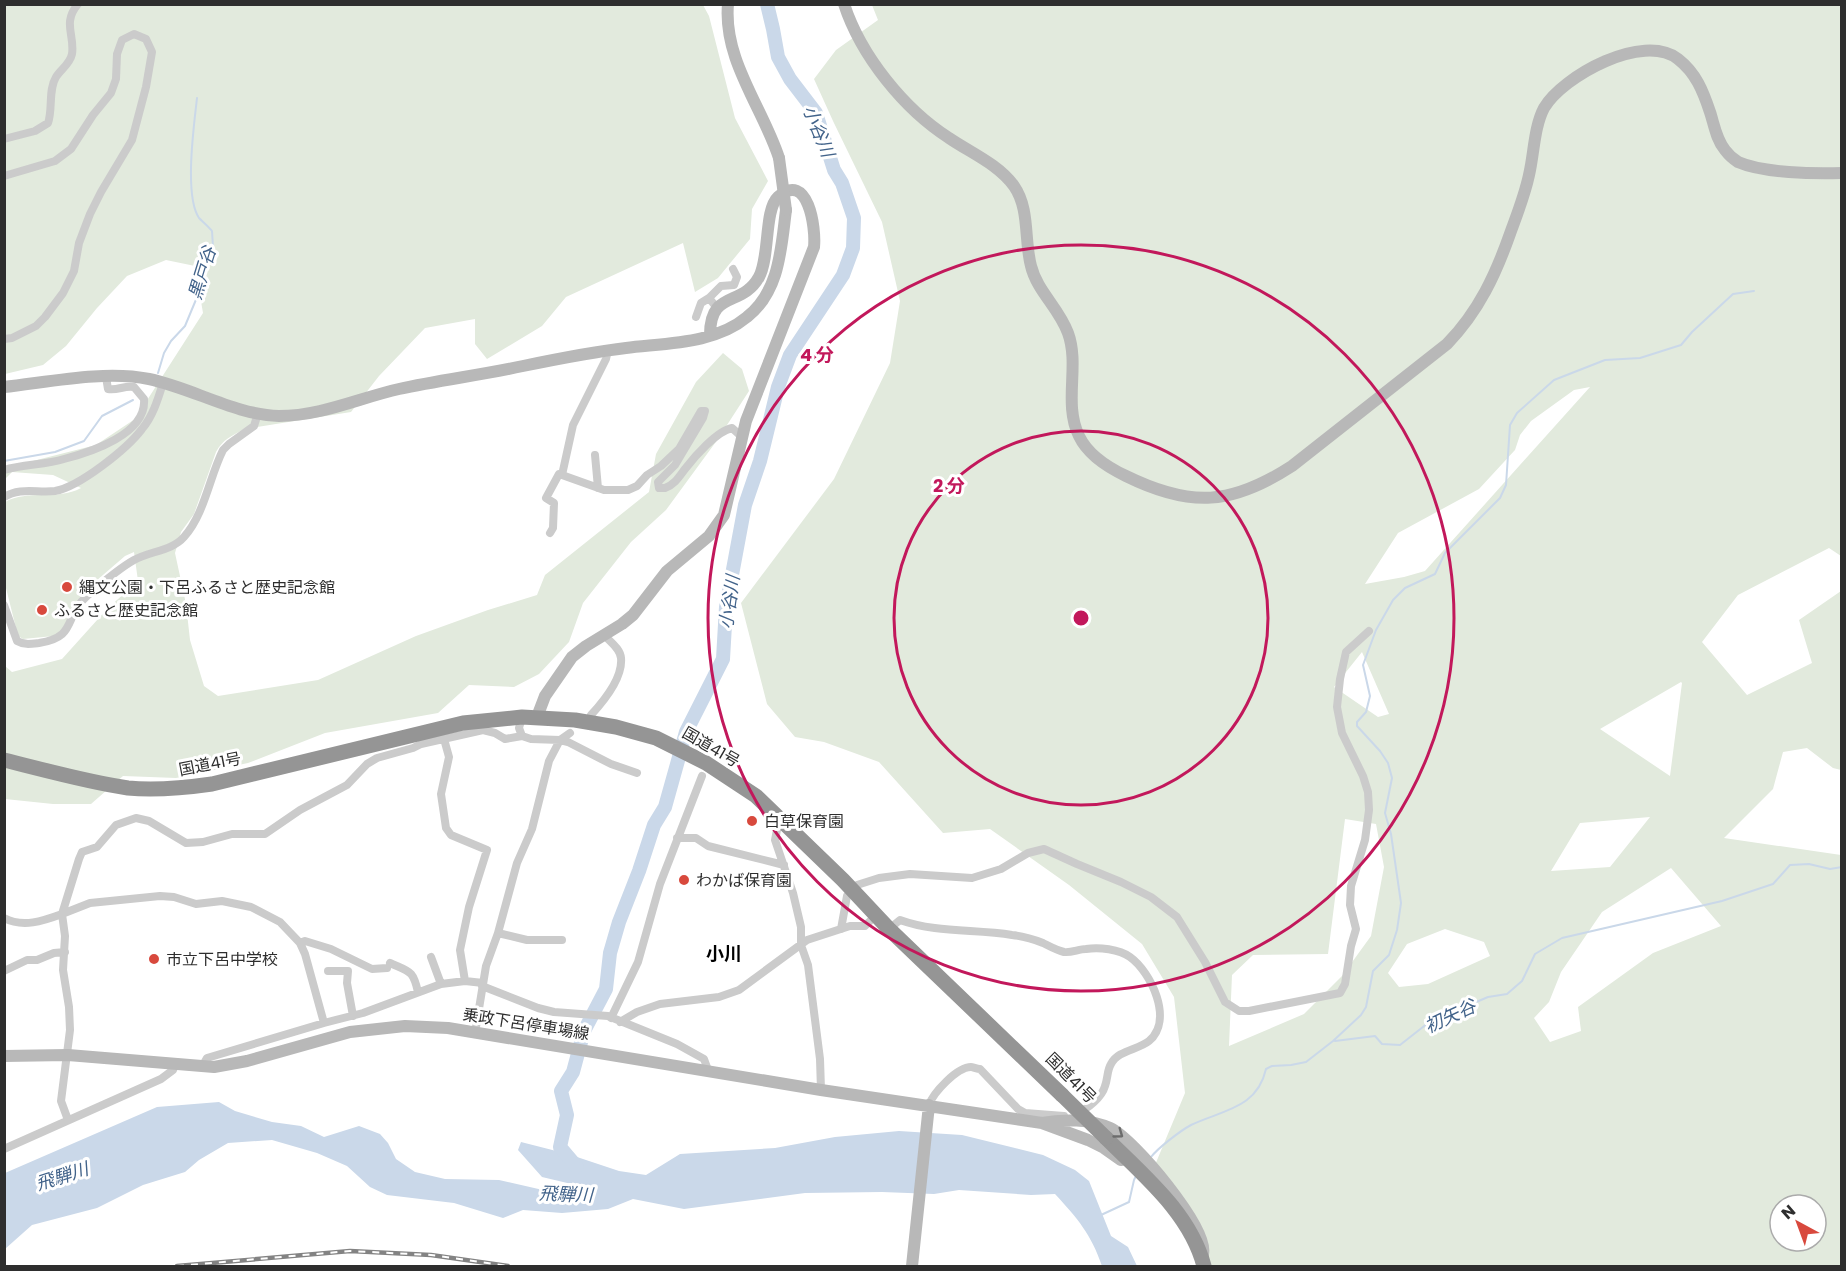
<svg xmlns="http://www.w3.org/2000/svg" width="1846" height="1271" viewBox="0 0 1846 1271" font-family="Poppins,'Noto Sans JP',sans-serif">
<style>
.green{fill:#e2eadd;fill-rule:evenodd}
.water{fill:#cad8e9}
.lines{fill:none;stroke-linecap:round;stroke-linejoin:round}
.stream{stroke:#cad8e9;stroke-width:2}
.river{stroke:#cad8e9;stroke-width:14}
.street{stroke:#cbcbcb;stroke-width:8}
.secondary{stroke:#b8b8b8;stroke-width:12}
.highway{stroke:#959595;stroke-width:15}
.rail-casing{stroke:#838383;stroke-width:4.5}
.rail{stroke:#fff;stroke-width:2;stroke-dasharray:7;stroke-linecap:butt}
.secondary-bridge{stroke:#b8b8b8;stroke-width:12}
.highway-bridge{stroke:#959595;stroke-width:15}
.oneway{stroke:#6c6c6c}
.ring{fill:none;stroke:#c2185b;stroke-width:3}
.poi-dot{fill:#d8493d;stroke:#fff;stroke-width:2}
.labels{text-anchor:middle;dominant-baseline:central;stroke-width:6;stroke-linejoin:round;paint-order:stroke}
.poi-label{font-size:16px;fill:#2e2e2e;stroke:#fff;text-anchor:start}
.street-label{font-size:16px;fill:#2e2e2e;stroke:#fff}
.water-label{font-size:18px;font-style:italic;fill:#42638a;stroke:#fff}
.neighbourhood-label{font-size:18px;font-weight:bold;fill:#000;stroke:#fff}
.centre{fill:#c2185b;stroke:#fff;stroke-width:3}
.ring-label{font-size:18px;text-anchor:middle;font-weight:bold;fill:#c2185b;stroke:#fff;stroke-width:6;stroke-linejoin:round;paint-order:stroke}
</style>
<rect width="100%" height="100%" fill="#fff"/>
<path class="green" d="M 5,5 L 703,5 L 709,16 L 735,118 L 768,181 L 752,209 L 750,239 L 718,278 L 695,292 L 683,243 L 566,297 L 542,326 L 487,359 L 475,344 L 475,319 L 425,328 L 379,376 L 351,412 L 244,429 C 232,436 223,439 216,452 L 194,514 L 181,532 L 175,553 L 186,604 L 190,640 L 204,686 L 218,696 L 318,680 L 416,636 L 488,610 L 537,595 L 545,575 L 649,492 L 656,454 L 696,382 L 723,353 L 742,369 L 749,391 L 718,439 L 666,510 L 631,542 L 583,603 L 569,642 L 539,674 L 514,687 L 469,685 L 438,713 L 325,733 L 248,763 L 176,778 L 123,776 L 91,804 L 53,804 L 5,799 L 5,666 L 12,672 L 62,659 L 107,609 L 138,581 L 134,552 L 125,556 L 96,581 L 71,609 L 65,627 L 54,636 L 23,639 L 18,636 L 5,584 L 5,502 C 28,489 57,501 81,488 L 53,475 L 12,472 L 5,479 L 5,468 L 96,445 L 135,419 L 203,313 L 195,266 L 166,260 L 127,276 L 97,308 L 66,346 L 43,365 L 5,374 Z
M 872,5 L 1841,5 L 1841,556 L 1829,548 L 1738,595 L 1702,642 L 1747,695 L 1812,663 L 1799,620 L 1841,591 L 1841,770 L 1833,768 L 1807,748 L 1783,752 L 1773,789 L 1724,838 L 1841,855 L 1841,1266 L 1211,1266 L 1150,1177 L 1185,1093 L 1174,997 L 1142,944 L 1069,885 L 990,829 L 943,833 L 879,762 L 824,742 L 795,737 L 767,704 L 741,603 L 834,479 L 890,363 L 900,301 L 882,222 L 833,121 L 814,79 L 836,50 L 878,20 ZM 1590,387 L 1425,571 L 1404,577 L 1365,584 L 1398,533 L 1479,489 L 1515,450 L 1520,435 L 1531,421 L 1574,390 ZM 1362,652 L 1389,714 L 1378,717 L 1334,687 ZM 1681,682 L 1682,683 L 1670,776 L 1600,729 ZM 1650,817 L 1610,867 L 1551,871 L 1580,823 ZM 1345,819 L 1376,824 L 1384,867 L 1371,936 L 1342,976 L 1304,1014 L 1229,1046 L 1232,975 L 1253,955 L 1328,954 ZM 1671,868 L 1721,926 L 1653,953 L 1578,1007 L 1581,1031 L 1550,1042 L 1534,1018 L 1549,1002 L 1561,972 L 1602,912 ZM 1445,929 L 1484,942 L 1490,956 L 1428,984 L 1399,987 L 1388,973 L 1407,944 ZM 1780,1205 L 1816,1205 L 1816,1241 L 1780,1241 Z"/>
<path class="water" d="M 219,1102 L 235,1111 L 272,1122 L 301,1126 L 324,1137 L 359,1126 L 380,1134 L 388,1143 L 396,1159 L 415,1172 L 445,1179 L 499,1180 L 556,1193 L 584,1187 L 542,1177 L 518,1150 L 521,1142 L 568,1154 L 619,1171 L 646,1175 L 680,1154 L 775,1148 L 835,1137 L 899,1131 L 962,1135 L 1043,1155 L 1075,1170 L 1089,1181 L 1111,1236 L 1128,1247 L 1137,1266 L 1102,1266 C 1091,1234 1078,1219 1055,1194 L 1031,1195 L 959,1190 L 934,1194 L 882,1192 L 805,1193 L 684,1209 L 633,1199 L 608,1209 L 562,1213 L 523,1210 L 503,1218 L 454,1203 L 387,1195 L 370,1187 L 347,1166 L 317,1153 L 272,1140 L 228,1143 L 199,1160 L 185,1172 L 143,1185 L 97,1208 L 32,1225 L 5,1249 L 5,1173 L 157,1107 Z"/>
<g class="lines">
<path class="stream" d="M 158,373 L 164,353 L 171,341 L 185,326 L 200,290 L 203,273 L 213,247 L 212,231 C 208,226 203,222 199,218 C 184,196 194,125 197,98
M 4,461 L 55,452 L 84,441 L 102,416 L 133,400
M 1335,1041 L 1375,1036 L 1382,1044 L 1400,1045 L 1428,1023 L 1446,1021 L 1467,1006 L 1488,997 L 1507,994 L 1522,981 L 1535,954 L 1562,938 L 1722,901 L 1773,884 L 1790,865 L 1809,864 L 1830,869 L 1842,867
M 1151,1157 C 1158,1148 1180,1131 1191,1125 C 1222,1110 1257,1109 1266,1069 L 1272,1066 L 1291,1065 L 1306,1062 L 1333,1041 L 1361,1015 L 1366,1007 L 1373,971 L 1389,955 L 1397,930 L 1401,903 L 1391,834 L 1385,813 L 1392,778 L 1388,763 L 1380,751 L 1357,726 L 1357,722 L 1366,712 L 1370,696 L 1363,665 L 1376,630 L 1393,600 L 1405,588 L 1435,574 L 1445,553 L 1500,498 L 1506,485 L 1510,425 L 1517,413 L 1554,380 L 1605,360 L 1640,358 L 1681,345 L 1692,332 L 1733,294 L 1754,291
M 1101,1215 L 1129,1202 L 1134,1180 L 1136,1176"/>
<path class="river" d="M 577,1167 L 560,1147 L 567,1115 L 561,1091 L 573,1072 L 584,1031 L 606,989 L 610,953 L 619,922 L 639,871 L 654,825 L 665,807 L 686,732 L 723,659 L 726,607 L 745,505 L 760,461 L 778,387 L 790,355 L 843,275 L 853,248 L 854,218 L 842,183 L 834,170 L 816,113 L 790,79 L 778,57 L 773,29 L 767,4"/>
<path class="street" d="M 4,139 L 35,131 L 48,123 C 53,109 48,90 56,77 C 61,69 70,64 72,54 C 75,35 62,23 78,4
M 4,176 L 55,161 L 71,149 L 93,115 L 111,93 L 116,79 L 117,54 L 122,40 L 134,34 L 146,39 L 152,52 L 146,87 L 132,140 L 101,192 L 90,214 L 79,243 L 74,271 L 63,293 L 45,317 L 36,326 L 12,338 L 4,339
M 717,308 L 709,298 L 721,286 L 734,285 L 737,277 L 733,269
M 696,317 L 701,303 L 709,298
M 608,350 L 606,359 L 573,425 L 562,475 L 604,490 L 628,490 L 637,486 L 647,475 L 661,466 L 679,449 L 701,411 L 705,411 L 703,418 L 675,465 L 658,482 L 659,488 L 665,488 C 675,484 679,477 685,469 C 695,456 717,431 732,428 L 742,437
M 595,455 L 598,488
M 4,470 C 24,464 45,465 64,459 C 91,452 147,434 144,399 L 134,387 C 125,385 117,391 108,389 L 106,377
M 4,497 C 20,487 37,493 55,491 C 79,487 127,449 142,429 C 153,416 158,399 163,383
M 550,533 L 553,528 L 554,503 L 546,498 L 559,474 L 562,475
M 4,605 L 17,641 C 24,645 30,644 39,643 C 78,637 63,617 87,596 C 102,583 118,569 134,560 C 150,551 172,551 184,537 C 205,513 209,478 223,450 L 229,444 L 254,426 L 258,413
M 591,715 C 603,702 623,678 621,658 C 620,648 610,642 604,635
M 522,736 L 519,728 L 522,717
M 444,739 L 449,757 L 441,794 L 446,828 L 451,835 L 487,850 L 469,907 L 460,950 L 465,981
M 782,821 L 778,825 L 775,840 L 793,893 L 801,927 L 801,945 L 808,965 L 820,1059 L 821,1090
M 677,838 L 696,838 L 708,846 L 784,865
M 857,885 L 879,878 L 910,874 L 972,878 L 1001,869 L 1028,853 L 1044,849 L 1077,864 L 1121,882 L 1151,897 L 1177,917 L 1205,962 L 1225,1002 L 1239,1011 L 1249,1011 L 1340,993 L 1345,984 L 1351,946 L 1356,929 L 1350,905 L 1351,886 L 1365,840 L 1369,810 L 1368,792 L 1363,776 L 1342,733 L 1337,707 L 1340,679 L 1346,652 L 1369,631
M 4,918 C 23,928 43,921 62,914 L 65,936 L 63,970 L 69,1007 L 70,1030 L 61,1101 L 68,1120
M 841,929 L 847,896
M 889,929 L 900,920 C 936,933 974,929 1012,935 C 1022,936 1033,939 1043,943 C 1049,946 1056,950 1064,952 C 1071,953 1079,949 1086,949 C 1099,947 1119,949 1130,957 C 1151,972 1174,1020 1149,1041 C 1138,1050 1118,1050 1111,1064 C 1107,1070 1108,1078 1105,1086 C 1102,1097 1088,1109 1077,1113
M 498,933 L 527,940 L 562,940
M 300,943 L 305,941 L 331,949 L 372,969 L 387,968
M 431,957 L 441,984
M 390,963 C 410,972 413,970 418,992
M 4,971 L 27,960 L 37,960 L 54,953 L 65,952
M 328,971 L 348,971 L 347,983 L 353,1016
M 482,986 L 538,1008 L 554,1012 L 608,1016 L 677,1044 L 704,1059 L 708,1070
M 611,1018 L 638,962 L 660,884 L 702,776
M 620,1022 L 637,1012 L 660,1004 L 719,997 L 739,990 L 807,940 L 850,926 L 865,926 L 876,915
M 324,1023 L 305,954 L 300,943 L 280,922 L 251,907 L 222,901 L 196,904 L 174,897 L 160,896 L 90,903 L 62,914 L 79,859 L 82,852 L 97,847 L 116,825 L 136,818 L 149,821 L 186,843 L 203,842 L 232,834 L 265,834 L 300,810 L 347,785 L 367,764 L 377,758 L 413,748 L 421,744 L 483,730 L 495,733 L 505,739 L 522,736 L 531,739 L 560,740 L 568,742 L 611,764 L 637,773
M 475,1033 L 486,966 L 498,933 L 517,863 L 532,829 L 549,761 L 560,740 L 570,733
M 202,1067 L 207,1058 L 324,1023 L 363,1013 L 441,984 L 465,981 L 483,983
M 929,1105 C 933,1093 957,1067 971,1067 C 973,1067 977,1069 980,1069 L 1018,1109 L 1025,1113 L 1064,1116
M 4,1149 L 161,1079 L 173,1070 L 175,1065"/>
<path class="secondary" d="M 728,4 C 723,60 763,108 779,158
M 844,4 C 861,56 904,109 949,138 C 971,153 998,164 1014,186 C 1030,209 1024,240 1031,266 C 1037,291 1059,308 1068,333 C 1080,366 1063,403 1079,436 C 1088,455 1107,467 1126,476 C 1191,508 1232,505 1292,466 L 1447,344 C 1479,311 1496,274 1511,231 C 1518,212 1525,194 1529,175 C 1534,154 1534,127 1544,108 C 1563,76 1643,32 1678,59 C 1696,73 1703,91 1710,112 C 1714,124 1716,139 1725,150 C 1728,154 1733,159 1738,162 C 1763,173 1814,174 1842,173
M 4,387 C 49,382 105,370 149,379 C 192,388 236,415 279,416 C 321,416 359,398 399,389 C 440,380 482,375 523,366 C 557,359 591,352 626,348 C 666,343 715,344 747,317 C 780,291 781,248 786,210
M 537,717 L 545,696 L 572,657 L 586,646 L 622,624 L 633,615 L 667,571 L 709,536 L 724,515 L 746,421 L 814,247 C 816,228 808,170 778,197 C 764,210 770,257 759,277 C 742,308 710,289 710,335
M 4,1056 L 68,1055 L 214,1067 L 247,1061 L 350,1032 L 405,1026 L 448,1028 L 821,1090 L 1042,1123 L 1088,1140 L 1104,1148 L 1121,1160
M 1042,1123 C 1063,1119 1091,1119 1110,1128 C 1134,1139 1209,1229 1203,1254
M 912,1266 L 929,1105"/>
<path class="highway" d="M 4,760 C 45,770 87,782 128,788 C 156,791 184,788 212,784 L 463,723 L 522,717 L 575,720 L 616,727 L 656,738 L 706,763 L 756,796 L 843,880 L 889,929 L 1062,1095
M 1106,1138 C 1144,1176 1190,1213 1204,1266"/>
<g class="rail-casing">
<path id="rail" d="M 177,1266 L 350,1251 L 431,1255 L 508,1266"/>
</g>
<use href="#rail" class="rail"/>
<path class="secondary-bridge" d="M 779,158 L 786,210"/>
<path class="highway-bridge" d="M 1062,1095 L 1106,1138"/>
</g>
<defs><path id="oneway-chevron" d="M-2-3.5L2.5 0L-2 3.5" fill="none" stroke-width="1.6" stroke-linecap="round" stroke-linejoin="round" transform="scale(1.5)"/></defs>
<use class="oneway" href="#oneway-chevron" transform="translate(1119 1134) rotate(36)"/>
<g class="ring">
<circle cx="1081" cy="618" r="187"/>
<circle cx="1081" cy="618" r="373"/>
</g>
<g class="poi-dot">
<circle cx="67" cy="587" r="6"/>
<circle cx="42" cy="610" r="6"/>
<circle cx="752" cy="821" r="6"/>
<circle cx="684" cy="880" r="6"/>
<circle cx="154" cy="959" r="6"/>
</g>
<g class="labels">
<g class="poi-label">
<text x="79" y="587">縄文公園・下呂ふるさと歴史記念館</text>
<text x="54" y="610">ふるさと歴史記念館</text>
<text x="764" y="821">白草保育園</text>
<text x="696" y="880">わかば保育園</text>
<text x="166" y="959">市立下呂中学校</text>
</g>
<g class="street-label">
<text transform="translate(711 747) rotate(30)">国道41号</text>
<text transform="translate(210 764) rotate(-11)">国道41号</text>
<text transform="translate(526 1024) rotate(9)">乗政下呂停車場線</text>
<text transform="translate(1071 1078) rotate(45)">国道41号</text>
</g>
<g class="water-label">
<text transform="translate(819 131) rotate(68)">小谷川</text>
<text transform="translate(202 273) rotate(-73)">黒戸谷</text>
<text transform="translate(729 602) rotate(-82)">小谷川</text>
<text transform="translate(1450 1016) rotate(-25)">初矢谷</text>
<text transform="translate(62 1176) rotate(-18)">飛騨川</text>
<text transform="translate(566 1194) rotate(2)">飛騨川</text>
</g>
<g class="neighbourhood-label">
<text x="724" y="953">小川</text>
</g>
</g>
<circle cx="1081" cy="618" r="9" class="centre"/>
<g class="ring-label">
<text x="817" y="361">4 分</text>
<text x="949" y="492">2 分</text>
</g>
<rect width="1846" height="1271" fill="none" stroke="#2e2e2e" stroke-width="12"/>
<g transform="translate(1798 1223) rotate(319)"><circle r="28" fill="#ffffff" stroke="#ababab" stroke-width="1.5"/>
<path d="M0-4.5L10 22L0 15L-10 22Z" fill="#d8493d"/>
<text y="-9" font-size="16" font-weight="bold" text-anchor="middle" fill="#2e2e2e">N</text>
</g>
</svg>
